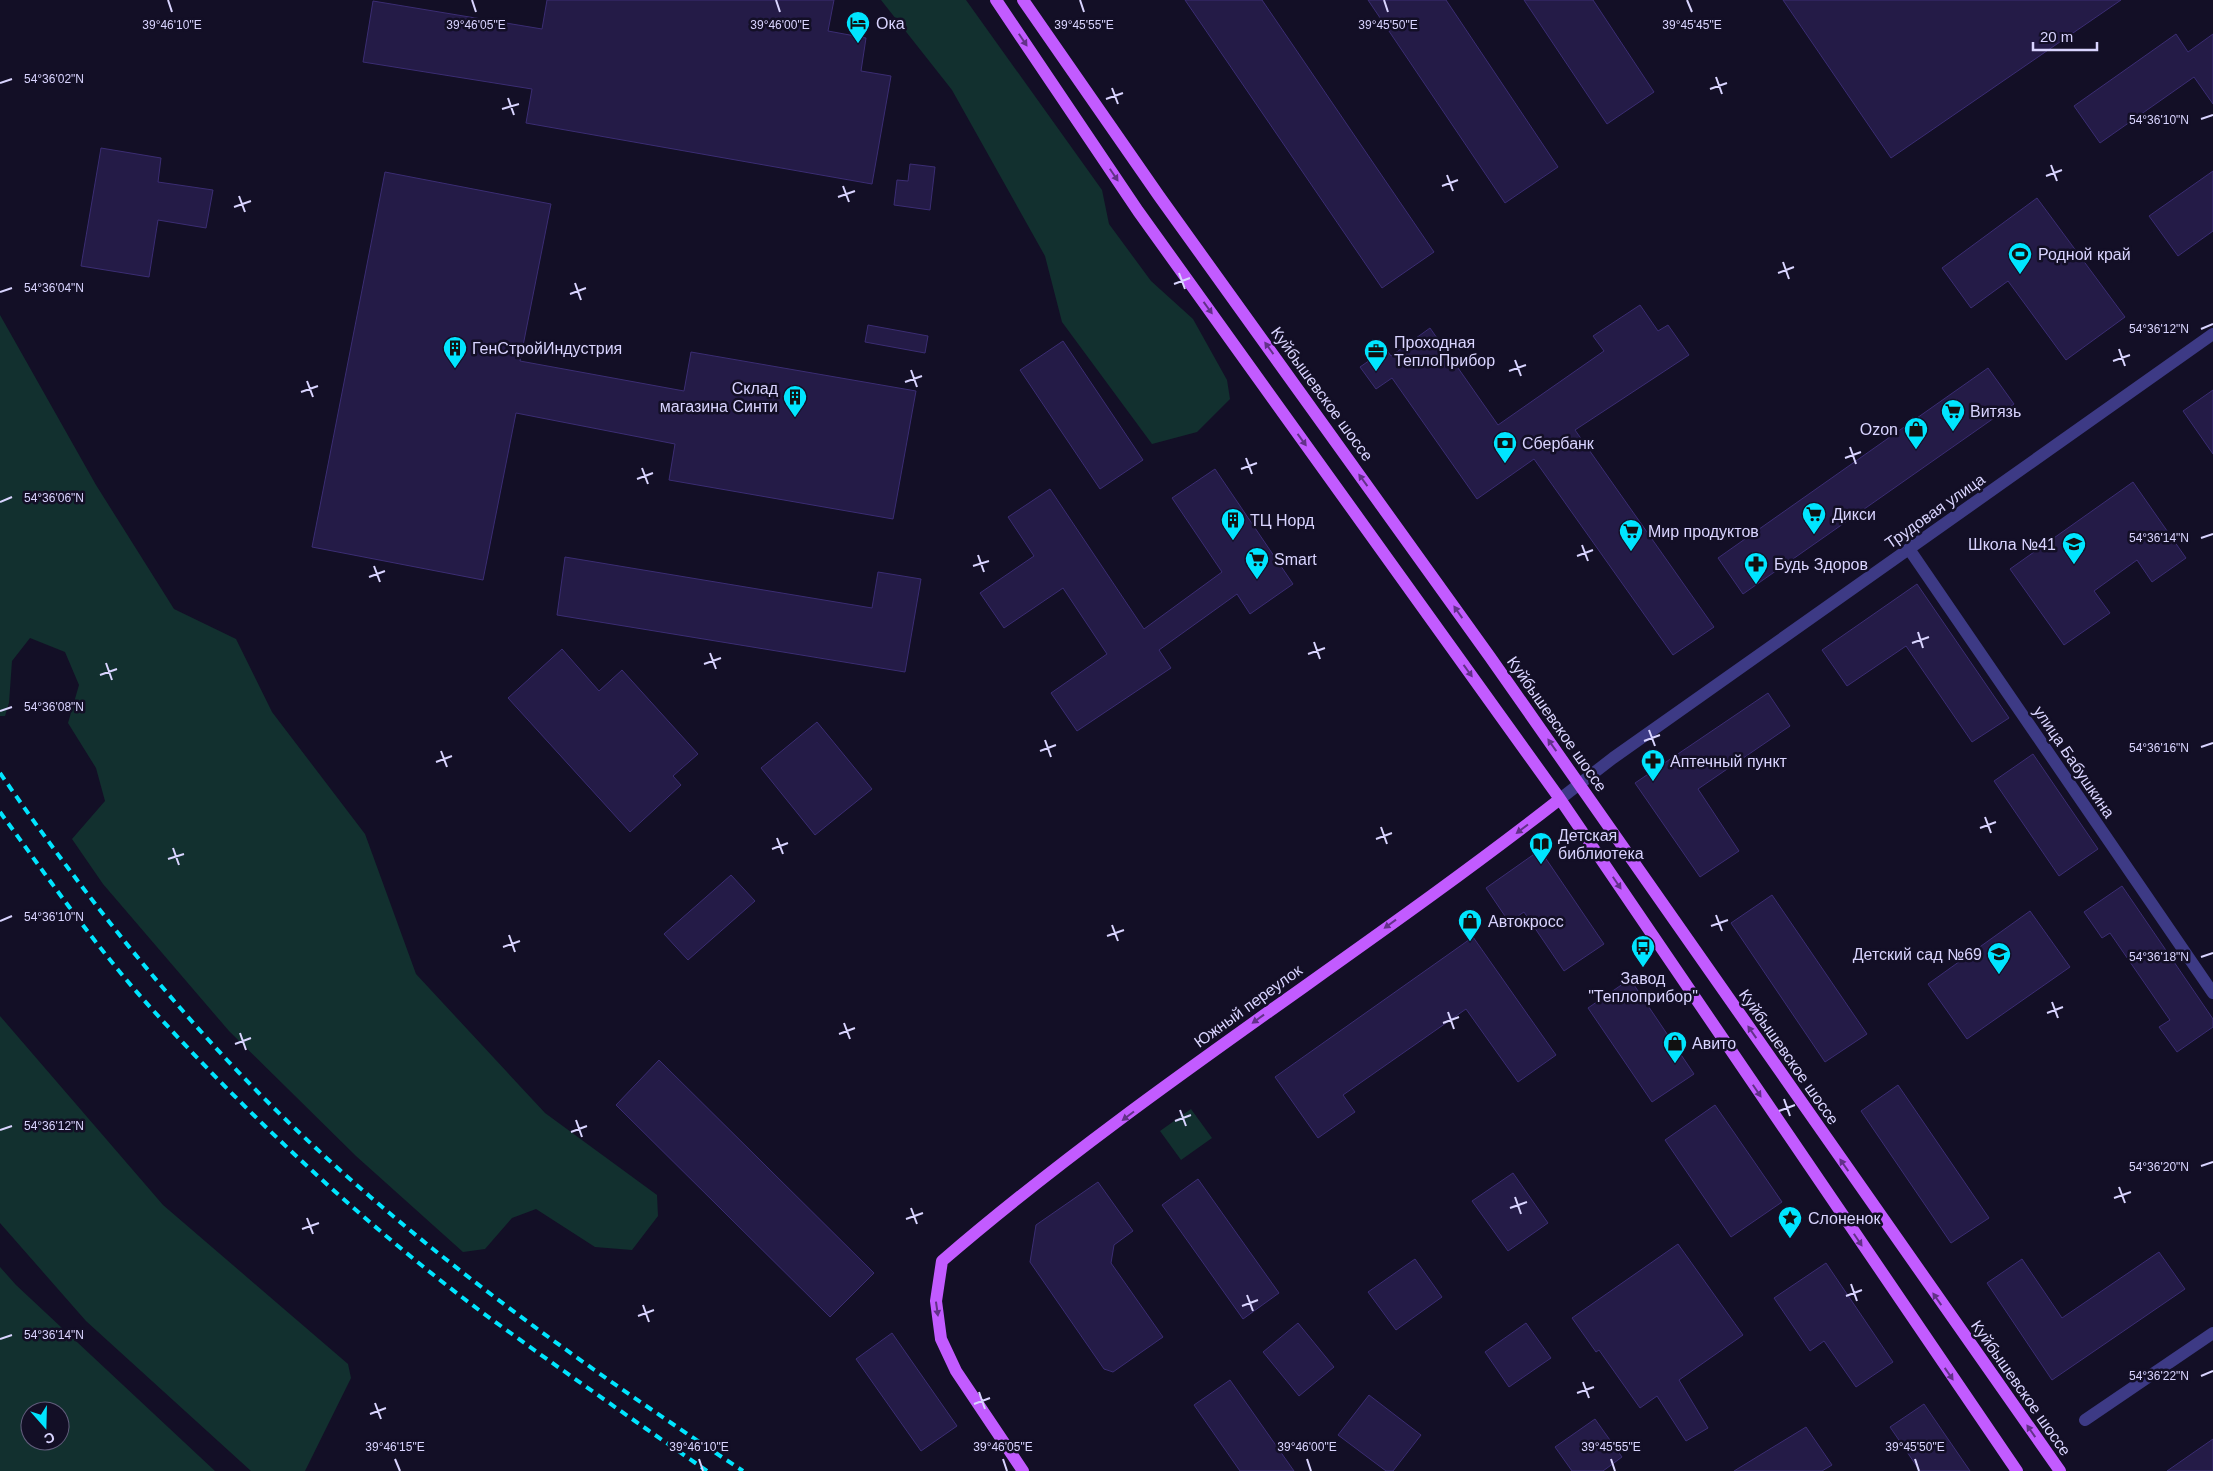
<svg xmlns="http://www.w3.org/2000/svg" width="2213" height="1471" viewBox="0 0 2213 1471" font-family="Arial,sans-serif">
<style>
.green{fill:#12302f;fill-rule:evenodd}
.building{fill:#241b47;stroke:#3b2d73}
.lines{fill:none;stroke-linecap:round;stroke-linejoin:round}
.minor{stroke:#3d3a85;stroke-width:12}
.major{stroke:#c25bff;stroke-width:12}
.rail{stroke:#00e5ff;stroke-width:4;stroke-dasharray:8 6;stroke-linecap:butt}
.oneway{fill:#623188}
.ticks{fill:none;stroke:#d9d4ff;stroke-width:2}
.labels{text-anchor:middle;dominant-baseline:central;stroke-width:5;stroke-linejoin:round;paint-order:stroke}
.poi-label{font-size:16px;fill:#d9d4ff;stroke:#130f26;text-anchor:start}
.street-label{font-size:16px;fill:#d9d4ff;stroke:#130f26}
.ticks-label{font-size:12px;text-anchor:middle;fill:#d9d4ff;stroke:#130f26;stroke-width:5;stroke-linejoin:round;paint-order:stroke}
</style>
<rect width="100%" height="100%" fill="#130f26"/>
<path class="green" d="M 881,0 L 966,0 L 1102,190 L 1109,224 L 1151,281 L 1193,319 L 1227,380 L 1230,399 L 1197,432 L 1152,444 L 1062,322 L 1045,256 L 952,90 Z
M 0,315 L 96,485 L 174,609 L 236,639 L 272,712 L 365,834 L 416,974 L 545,1113 L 657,1195 L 658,1216 L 632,1250 L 595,1247 L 536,1209 L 512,1218 L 485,1249 L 463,1252 L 356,1156 L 229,1031 L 103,884 L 72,839 L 105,801 L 96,768 L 68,723 L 79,685 L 65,652 L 30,638 L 12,661 L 9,703 L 5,716 L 0,716 Z
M 0,1016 L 163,1205 L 348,1364 L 351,1378 L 305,1471 L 251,1471 L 86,1321 L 0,1223 Z
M 1191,1109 L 1212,1138 L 1181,1160 L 1160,1131 Z
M 0,1267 L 16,1285 L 215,1471 L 0,1471 ZM 30,1411 L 60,1411 L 60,1441 L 30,1441 Z"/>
<path class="building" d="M 547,0 L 834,0 L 828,31 L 866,38 L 861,71 L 891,76 L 872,184 L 526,123 L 532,89 L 363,62 L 373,1 L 542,29 Z
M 1185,0 L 1262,0 L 1434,252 L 1382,288 Z
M 1368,0 L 1446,0 L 1558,167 L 1505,203 Z
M 1524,0 L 1593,0 L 1654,92 L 1607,124 Z
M 1783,0 L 2121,0 L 1891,158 Z
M 2176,34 L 2188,52 L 2213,34 L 2213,104 L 2194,77 L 2100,143 L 2074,106 Z
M 101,148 L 161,158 L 158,182 L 213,190 L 206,228 L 158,220 L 149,277 L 81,266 Z
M 910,164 L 935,167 L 930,210 L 894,205 L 897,180 L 908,181 Z
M 2213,171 L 2213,231 L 2178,256 L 2149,216 Z
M 385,172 L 551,204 L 520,361 L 684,391 L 691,352 L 916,391 L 893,519 L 669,480 L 675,444 L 516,413 L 483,580 L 312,547 Z
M 2037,198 L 2125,317 L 2066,360 L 2008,281 L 1971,308 L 1942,268 Z
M 1640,305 L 1658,331 L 1668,325 L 1689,355 L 1575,430 L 1714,627 L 1673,655 L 1534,459 L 1477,499 L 1392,378 L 1376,389 L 1360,367 L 1386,349 L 1391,356 L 1430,328 L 1498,425 L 1604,351 L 1593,336 Z
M 868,325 L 928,336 L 925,353 L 865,342 Z
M 1063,341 L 1143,460 L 1100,489 L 1020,370 Z
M 1988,368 L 2014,404 L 1743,594 L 1718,558 Z
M 2213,390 L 2213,454 L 2183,411 Z
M 1215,469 L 1293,584 L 1250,614 L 1237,594 L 1159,650 L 1171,668 L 1077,731 L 1051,693 L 1107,654 L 1063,588 L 1004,628 L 980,593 L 1034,556 L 1008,517 L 1050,489 L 1144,629 L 1222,572 L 1172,498 Z
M 2133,482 L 2186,558 L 2152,582 L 2137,560 L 2094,591 L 2110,613 L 2064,645 L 2010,569 Z
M 565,557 L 872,608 L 878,572 L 921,579 L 905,672 L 557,615 Z
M 1917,584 L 2009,718 L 1972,742 L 1906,646 L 1847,686 L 1822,650 Z
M 562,649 L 599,691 L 622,670 L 698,754 L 673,776 L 681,785 L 630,832 L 508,698 Z
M 1768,693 L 1790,726 L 1698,789 L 1739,851 L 1700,877 L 1635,783 Z
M 817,722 L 872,789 L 815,835 L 761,768 Z
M 2033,754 L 2098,849 L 2059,876 L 1994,781 Z
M 1540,850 L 1604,944 L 1564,971 L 1524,912 L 1509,922 L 1486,888 Z
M 731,875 L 755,901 L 688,960 L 664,934 Z
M 2122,886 L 2213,1019 L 2213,1027 L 2177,1052 L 2159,1027 L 2170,1020 L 2110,933 L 2102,938 L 2084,912 Z
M 1772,895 L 1867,1034 L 1825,1062 L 1731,923 Z
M 2030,911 L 2070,967 L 1967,1039 L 1928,984 Z
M 1473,937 L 1556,1055 L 1518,1082 L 1466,1009 L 1343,1095 L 1355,1112 L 1318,1138 L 1275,1077 Z
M 1630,979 L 1694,1074 L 1652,1102 L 1588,1008 Z
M 659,1060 L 874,1273 L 830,1317 L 616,1105 Z
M 1898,1085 L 1989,1218 L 1951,1243 L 1861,1111 Z
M 1715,1105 L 1782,1202 L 1731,1237 L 1665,1140 Z
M 1513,1173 L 1548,1223 L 1508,1251 L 1472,1201 Z
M 1198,1179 L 1279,1293 L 1243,1319 L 1162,1205 Z
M 1098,1182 L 1133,1231 L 1114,1245 L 1111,1263 L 1163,1337 L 1113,1372 L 1104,1369 L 1030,1262 L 1036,1225 Z
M 1678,1244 L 1743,1335 L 1679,1380 L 1708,1428 L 1686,1441 L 1657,1396 L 1640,1408 L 1599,1350 L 1596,1352 L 1572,1318 Z
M 2159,1252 L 2185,1289 L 2052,1380 L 1987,1283 L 2022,1259 L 2062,1318 Z
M 1415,1259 L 1442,1297 L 1396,1330 L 1368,1292 Z
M 1826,1263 L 1893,1362 L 1856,1387 L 1824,1341 L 1810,1351 L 1774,1298 Z
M 1298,1323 L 1334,1367 L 1299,1396 L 1263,1352 Z
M 1526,1323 L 1551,1358 L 1509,1387 L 1485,1352 Z
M 892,1333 L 957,1426 L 921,1451 L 856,1359 Z
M 1230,1380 L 1294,1471 L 1240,1471 L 1194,1405 Z
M 1369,1395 L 1421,1435 L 1393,1471 L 1386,1471 L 1338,1435 Z
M 1924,1404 L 1970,1471 L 1920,1471 L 1890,1427 Z
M 1595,1419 L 1622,1457 L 1603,1471 L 1572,1471 L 1555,1447 Z
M 1806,1427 L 1832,1465 L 1822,1471 L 1734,1471 Z
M 2213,1439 L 2213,1471 L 2167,1471 Z"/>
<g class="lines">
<path class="minor" d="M 1909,549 L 2213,993
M 1560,799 L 1613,758 L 2213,334
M 2085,1420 L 2213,1333"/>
<path class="major" d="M 996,0 L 1138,211 L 1560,799 L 2017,1471
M 1023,0 L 1159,196 L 1490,657 L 2060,1471
M 1023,1471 L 956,1371 L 941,1339 L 936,1301 L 942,1261 C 1137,1093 1358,957 1560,799"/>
<path class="rail" d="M 0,773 C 69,873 144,971 227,1060 C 378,1221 560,1350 743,1471
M 0,812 C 46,875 91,940 142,998 C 243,1111 362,1223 483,1313 C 557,1367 632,1419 707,1471"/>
</g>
<defs><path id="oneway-solid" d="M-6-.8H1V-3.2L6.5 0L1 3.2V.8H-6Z" transform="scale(1.25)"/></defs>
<g class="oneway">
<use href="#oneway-solid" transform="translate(1023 40) rotate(56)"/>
<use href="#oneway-solid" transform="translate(1114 175) rotate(56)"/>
<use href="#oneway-solid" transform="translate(1208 308) rotate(54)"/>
<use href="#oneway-solid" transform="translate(1269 348) rotate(-126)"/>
<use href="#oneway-solid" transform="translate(1302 440) rotate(54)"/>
<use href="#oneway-solid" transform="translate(1363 480) rotate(-126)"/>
<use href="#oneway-solid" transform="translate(1458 612) rotate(-125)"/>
<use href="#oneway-solid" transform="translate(1468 671) rotate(54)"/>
<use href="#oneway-solid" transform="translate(1552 745) rotate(-125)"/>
<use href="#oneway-solid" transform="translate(1522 829) rotate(143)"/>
<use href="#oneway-solid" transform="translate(1617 883) rotate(56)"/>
<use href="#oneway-solid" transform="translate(1390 924) rotate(144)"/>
<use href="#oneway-solid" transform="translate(1258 1019) rotate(144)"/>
<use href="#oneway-solid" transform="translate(1752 1032) rotate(-125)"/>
<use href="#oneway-solid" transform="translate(1757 1091) rotate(56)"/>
<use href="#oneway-solid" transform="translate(1128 1116) rotate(143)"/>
<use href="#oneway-solid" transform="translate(1844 1165) rotate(-125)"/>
<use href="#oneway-solid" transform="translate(1858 1240) rotate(56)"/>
<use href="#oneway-solid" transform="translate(1937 1299) rotate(-125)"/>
<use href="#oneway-solid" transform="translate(937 1309) rotate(82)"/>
<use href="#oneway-solid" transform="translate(1949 1374) rotate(55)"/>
<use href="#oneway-solid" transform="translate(2031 1431) rotate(-125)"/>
</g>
<path class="ticks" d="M 168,0 L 172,12M 472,0 L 476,12M 776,0 L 780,12M 1080,0 L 1084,12M 1384,0 L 1388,12M 1687,0 L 1692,12M 1716,77 L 1722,94M 0,83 L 12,79M 1112,88 L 1118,104M 1710,89 L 1727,83M 508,98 L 514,115M 1106,99 L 1123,93M 502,109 L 519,104M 2201,119 L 2213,115M 2051,165 L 2057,181M 1447,175 L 1453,191M 2046,176 L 2062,170M 843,186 L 849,202M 1442,186 L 1458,180M 239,196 L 245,212M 838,197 L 855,191M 234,207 L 251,201M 1783,262 L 1789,279M 1179,273 L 1185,289M 1778,273 L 1794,267M 575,283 L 581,300M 1174,284 L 1190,278M 0,292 L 12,288M 570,294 L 586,288M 2201,329 L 2213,324M 2119,349 L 2125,366M 1515,360 L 1521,376M 2113,361 L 2130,355M 911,370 L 917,387M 1509,371 L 1526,365M 307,381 L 313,397M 905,382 L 922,376M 301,392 L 318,386M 1850,447 L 1856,464M 1246,458 L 1252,474M 1845,458 L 1861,452M 642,468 L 648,484M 1241,469 L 1257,463M 637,479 L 653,473M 0,502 L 12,497M 2201,538 L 2213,534M 1582,545 L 1588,561M 978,555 L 984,572M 1577,556 L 1593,550M 374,566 L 380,582M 973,566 L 989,561M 369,577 L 385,571M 1918,632 L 1923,648M 1314,642 L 1320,659M 1912,643 L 1929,637M 710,653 L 716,669M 1308,654 L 1325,648M 106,663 L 112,680M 704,664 L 721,658M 100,675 L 117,669M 0,711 L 12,707M 1649,730 L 1655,746M 1045,740 L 1051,757M 1644,741 L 1660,735M 2201,747 L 2213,743M 441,751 L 447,767M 1040,751 L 1056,745M 436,762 L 452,756M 1985,817 L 1991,833M 1381,827 L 1387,844M 1980,828 L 1996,822M 777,838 L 783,854M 1376,839 L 1392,833M 173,848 L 179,865M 772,849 L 788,843M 168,859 L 184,854M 1716,915 L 1722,931M 0,921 L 12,916M 1112,925 L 1118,941M 1711,926 L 1728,920M 509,935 L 515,952M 1107,936 L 1124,930M 503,947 L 520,941M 2201,957 L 2213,953M 2052,1002 L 2058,1018M 1448,1012 L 1454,1029M 2047,1013 L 2063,1007M 844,1023 L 850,1039M 1443,1023 L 1459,1017M 240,1033 L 246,1050M 839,1034 L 855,1028M 235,1044 L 251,1038M 1784,1099 L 1790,1116M 1180,1110 L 1186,1126M 1779,1111 L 1795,1105M 576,1120 L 582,1137M 1175,1121 L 1191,1115M 0,1130 L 12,1126M 571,1132 L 587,1126M 2201,1166 L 2213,1162M 2119,1187 L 2125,1203M 1515,1197 L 1521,1214M 2114,1198 L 2131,1192M 911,1208 L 917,1224M 1510,1208 L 1527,1202M 307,1218 L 313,1234M 906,1219 L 923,1213M 302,1229 L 319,1223M 1851,1284 L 1857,1301M 1247,1295 L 1253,1311M 1846,1296 L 1862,1290M 643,1305 L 649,1322M 1242,1306 L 1258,1300M 638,1316 L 654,1310M 0,1339 L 12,1335M 2201,1376 L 2213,1371M 1583,1382 L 1589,1398M 979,1392 L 985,1409M 1577,1393 L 1594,1387M 375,1403 L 381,1419M 974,1404 L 990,1398M 370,1414 L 386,1408M 395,1459 L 400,1471M 699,1459 L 703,1471M 1003,1459 L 1007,1471M 1307,1459 L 1311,1471M 1611,1459 L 1615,1471M 1915,1459 L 1919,1471"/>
<defs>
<g id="hotel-pin" transform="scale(1.25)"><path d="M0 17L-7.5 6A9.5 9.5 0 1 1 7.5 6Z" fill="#00e5ff" stroke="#130f26"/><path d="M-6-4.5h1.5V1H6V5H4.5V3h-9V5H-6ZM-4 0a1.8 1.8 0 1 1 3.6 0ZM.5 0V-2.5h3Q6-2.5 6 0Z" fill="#111"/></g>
<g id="stadium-pin" transform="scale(1.25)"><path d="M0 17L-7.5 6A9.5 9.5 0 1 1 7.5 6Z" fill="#00e5ff" stroke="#130f26"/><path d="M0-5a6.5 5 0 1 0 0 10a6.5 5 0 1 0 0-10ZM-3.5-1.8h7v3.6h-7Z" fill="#111"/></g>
<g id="building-pin" transform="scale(1.25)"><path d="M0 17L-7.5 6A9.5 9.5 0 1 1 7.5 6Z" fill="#00e5ff" stroke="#130f26"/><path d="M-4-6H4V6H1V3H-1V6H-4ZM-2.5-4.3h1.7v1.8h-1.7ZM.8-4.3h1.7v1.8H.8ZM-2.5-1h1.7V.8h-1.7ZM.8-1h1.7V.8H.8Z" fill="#111"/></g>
<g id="office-pin" transform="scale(1.25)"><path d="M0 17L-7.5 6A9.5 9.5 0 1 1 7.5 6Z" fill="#00e5ff" stroke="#130f26"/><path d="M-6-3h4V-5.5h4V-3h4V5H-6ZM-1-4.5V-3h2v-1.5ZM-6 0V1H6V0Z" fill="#111"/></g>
<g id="supermarket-pin" transform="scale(1.25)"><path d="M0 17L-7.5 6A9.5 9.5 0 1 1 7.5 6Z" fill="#00e5ff" stroke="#130f26"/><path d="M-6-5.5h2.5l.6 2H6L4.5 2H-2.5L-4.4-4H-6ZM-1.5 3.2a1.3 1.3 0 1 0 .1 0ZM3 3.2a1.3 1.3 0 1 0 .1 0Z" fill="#111"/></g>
<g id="shop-pin" transform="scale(1.25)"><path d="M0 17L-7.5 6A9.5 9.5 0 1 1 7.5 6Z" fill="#00e5ff" stroke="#130f26"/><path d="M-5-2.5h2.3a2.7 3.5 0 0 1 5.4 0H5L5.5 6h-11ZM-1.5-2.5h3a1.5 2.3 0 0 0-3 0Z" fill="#111"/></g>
<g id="bank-pin" transform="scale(1.25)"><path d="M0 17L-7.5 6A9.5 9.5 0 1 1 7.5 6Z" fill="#00e5ff" stroke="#130f26"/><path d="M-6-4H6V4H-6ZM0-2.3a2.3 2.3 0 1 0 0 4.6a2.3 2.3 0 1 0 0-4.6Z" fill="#111"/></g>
<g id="school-pin" transform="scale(1.25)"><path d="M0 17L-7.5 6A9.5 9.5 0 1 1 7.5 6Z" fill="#00e5ff" stroke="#130f26"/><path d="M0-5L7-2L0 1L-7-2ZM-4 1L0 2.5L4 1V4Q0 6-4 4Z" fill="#111"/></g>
<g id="pharmacy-pin" transform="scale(1.25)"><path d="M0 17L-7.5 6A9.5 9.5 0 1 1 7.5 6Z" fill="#00e5ff" stroke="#130f26"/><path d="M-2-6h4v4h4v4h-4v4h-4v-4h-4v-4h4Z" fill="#111"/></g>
<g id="library-pin" transform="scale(1.25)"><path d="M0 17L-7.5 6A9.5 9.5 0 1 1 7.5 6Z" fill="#00e5ff" stroke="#130f26"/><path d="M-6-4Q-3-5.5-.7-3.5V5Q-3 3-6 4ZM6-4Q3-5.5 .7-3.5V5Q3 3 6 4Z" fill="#111"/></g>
<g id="bus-pin" transform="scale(1.25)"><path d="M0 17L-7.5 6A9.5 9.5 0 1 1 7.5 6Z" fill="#00e5ff" stroke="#130f26"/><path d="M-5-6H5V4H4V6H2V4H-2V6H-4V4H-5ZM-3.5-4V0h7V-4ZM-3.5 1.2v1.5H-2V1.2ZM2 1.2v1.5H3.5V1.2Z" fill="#111"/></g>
<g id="sight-pin" transform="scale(1.25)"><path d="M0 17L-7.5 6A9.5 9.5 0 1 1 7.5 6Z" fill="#00e5ff" stroke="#130f26"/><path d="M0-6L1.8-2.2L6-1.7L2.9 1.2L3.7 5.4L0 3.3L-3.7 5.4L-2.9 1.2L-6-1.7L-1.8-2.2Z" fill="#111"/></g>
</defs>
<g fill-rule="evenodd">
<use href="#hotel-pin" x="858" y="23"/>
<use href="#stadium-pin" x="2020" y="254"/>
<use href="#building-pin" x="455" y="348"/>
<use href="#office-pin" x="1376" y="351"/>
<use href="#building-pin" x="795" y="397"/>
<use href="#supermarket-pin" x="1953" y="411"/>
<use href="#shop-pin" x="1916" y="429"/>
<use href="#bank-pin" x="1505" y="443"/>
<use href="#supermarket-pin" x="1814" y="514"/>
<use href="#building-pin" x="1233" y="520"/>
<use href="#supermarket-pin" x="1631" y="531"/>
<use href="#school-pin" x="2074" y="544"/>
<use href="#supermarket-pin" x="1257" y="559"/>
<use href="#pharmacy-pin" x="1756" y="564"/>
<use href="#pharmacy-pin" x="1653" y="761"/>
<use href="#library-pin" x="1541" y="844"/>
<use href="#shop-pin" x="1470" y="921"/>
<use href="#bus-pin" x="1643" y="947"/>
<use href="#school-pin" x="1999" y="954"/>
<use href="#shop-pin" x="1675" y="1043"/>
<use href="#sight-pin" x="1790" y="1218"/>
</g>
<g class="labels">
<g class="poi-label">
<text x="876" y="23">Ока</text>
<text x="2038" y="254">Родной край</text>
<text x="1394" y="342">Проходная<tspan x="1394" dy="18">ТеплоПрибор</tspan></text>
<text x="472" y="348">ГенСтройИндустрия</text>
<text x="778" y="388" text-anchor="end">Склад<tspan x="778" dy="18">магазина Синти</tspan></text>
<text x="1970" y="411">Витязь</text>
<text x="1898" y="429" text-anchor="end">Ozon</text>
<text x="1522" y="443">Сбербанк</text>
<text x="1832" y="514">Дикси</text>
<text x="1250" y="520">ТЦ Норд</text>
<text x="1648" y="531">Мир продуктов</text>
<text x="2056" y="544" text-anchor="end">Школа №41</text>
<text x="1274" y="559">Smart</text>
<text x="1774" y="564">Будь Здоров</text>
<text x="1670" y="761">Аптечный пункт</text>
<text x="1558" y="835">Детская<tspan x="1558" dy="18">библиотека</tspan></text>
<text x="1488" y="921">Автокросс</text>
<text x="1982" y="954" text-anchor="end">Детский сад №69</text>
<text x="1643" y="978" text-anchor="middle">Завод<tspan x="1643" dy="18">"Теплоприбор"</tspan></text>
<text x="1692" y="1043">Авито</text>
<text x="1808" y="1218">Слоненок</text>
</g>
<g class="street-label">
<text transform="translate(1322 394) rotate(54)">Куйбышевское шоссе</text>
<text transform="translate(1935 511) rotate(-35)">Трудовая улица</text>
<text transform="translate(1557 724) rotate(55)">Куйбышевское шоссе</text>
<text transform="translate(2074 762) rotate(56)">улица Бабушкина</text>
<text transform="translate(1248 1006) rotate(-36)">Южный переулок</text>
<text transform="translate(1789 1057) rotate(55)">Куйбышевское шоссе</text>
<text transform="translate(2021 1388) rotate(55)">Куйбышевское шоссе</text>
</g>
</g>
<g class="ticks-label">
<text x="172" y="29">39°46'10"E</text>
<text x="476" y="29">39°46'05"E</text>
<text x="780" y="29">39°46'00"E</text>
<text x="1084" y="29">39°45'55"E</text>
<text x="1388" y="29">39°45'50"E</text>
<text x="1692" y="29">39°45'45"E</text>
<text x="54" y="83">54°36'02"N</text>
<text x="2159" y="124">54°36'10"N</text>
<text x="54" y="292">54°36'04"N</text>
<text x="2159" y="333">54°36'12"N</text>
<text x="54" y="502">54°36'06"N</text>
<text x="2159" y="542">54°36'14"N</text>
<text x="54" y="711">54°36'08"N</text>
<text x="2159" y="752">54°36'16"N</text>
<text x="54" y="921">54°36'10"N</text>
<text x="2159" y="961">54°36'18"N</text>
<text x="54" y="1130">54°36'12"N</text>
<text x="2159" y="1171">54°36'20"N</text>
<text x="54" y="1339">54°36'14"N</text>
<text x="2159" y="1380">54°36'22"N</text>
<text x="395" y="1451">39°46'15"E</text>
<text x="699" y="1451">39°46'10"E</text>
<text x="1003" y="1451">39°46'05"E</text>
<text x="1307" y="1451">39°46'00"E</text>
<text x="1611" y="1451">39°45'55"E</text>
<text x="1915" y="1451">39°45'50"E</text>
</g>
<g transform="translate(45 1426) rotate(160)"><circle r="24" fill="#130f26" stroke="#625e7d"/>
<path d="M0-4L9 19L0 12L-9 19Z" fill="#00e5ff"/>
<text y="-8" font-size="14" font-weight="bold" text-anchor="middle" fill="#d9d4ff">С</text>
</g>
<path d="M2033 42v8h64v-8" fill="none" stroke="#d9d4ff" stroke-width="2.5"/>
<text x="2040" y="42" font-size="15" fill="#d9d4ff" stroke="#130f26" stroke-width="4" paint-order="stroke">20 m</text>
</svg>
